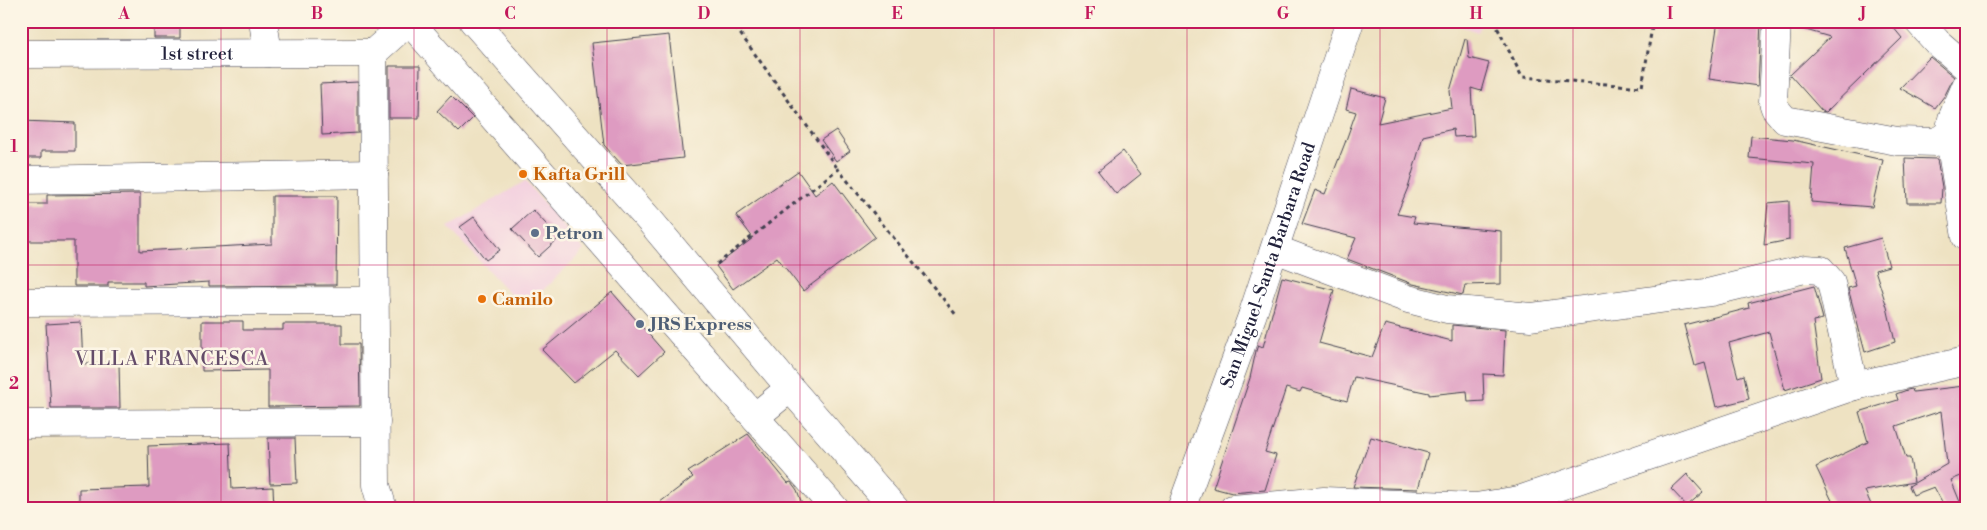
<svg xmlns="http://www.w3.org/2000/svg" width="1987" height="530" viewBox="0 0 1987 530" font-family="'Libre Bodoni',serif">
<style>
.built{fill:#f3cfdf}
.building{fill:#de9bc1}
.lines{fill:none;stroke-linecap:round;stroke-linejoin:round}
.minor-casing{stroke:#413f4f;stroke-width:29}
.major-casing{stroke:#413f4f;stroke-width:29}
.path{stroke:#413f4f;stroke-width:3;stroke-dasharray:4 4;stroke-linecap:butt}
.minor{stroke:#fff;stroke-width:28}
.major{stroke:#fff;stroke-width:28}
.grid{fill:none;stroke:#c2185b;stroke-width:1;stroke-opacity:0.55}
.food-dot{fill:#e8710a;stroke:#fcf5e5;stroke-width:2}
.service-dot{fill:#5c6f8a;stroke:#fcf5e5;stroke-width:2}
.labels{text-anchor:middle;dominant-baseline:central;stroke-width:5;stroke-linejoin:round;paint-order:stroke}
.street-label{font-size:18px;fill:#22223b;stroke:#fcf5e5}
.food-label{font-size:18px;font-weight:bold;fill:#c56008;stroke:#fcf5e5;text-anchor:start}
.service-label{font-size:18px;font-weight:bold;fill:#4e5e75;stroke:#fcf5e5;text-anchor:start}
.neighbourhood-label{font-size:19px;letter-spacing:1px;fill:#644c6a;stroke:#fcf5e5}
.neatline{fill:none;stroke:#c2185b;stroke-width:2}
.grid-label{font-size:16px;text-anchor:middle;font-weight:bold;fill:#c2185b}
</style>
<rect width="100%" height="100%" fill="#fcf5e5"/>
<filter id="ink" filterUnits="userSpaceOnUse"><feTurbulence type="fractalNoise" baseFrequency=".02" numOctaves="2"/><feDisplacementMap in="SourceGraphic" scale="10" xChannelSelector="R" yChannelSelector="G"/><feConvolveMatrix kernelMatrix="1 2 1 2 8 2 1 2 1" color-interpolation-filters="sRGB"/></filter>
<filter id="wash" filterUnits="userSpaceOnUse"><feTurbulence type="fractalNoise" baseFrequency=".0096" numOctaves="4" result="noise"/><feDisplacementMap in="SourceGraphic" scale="20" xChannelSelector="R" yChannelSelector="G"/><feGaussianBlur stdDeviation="1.12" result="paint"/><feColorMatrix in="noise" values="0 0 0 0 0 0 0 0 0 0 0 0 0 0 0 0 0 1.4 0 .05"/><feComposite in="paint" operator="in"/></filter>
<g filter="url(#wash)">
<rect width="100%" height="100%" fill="#eee2c2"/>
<path class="built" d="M 1445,21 L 1482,21 L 1478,32 Z
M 525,181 L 584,250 L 524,309 L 448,227 Z"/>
<g id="blocks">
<path class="building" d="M 154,21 L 180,21 L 180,38 L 154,38 Z
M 1718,21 L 1761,21 L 1758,86 L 1709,79 Z
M 1793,21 L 1888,21 L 1902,38 L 1826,112 L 1822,111 L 1790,75 L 1830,37 L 1792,26 Z
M 669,35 L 683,158 L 622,165 L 604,145 L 592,43 Z
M 1465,39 L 1467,39 L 1469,58 L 1489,63 L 1481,91 L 1471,88 L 1474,136 L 1454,137 L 1453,129 L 1423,136 L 1409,185 L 1397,214 L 1415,217 L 1413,223 L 1501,231 L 1501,284 L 1465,285 L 1463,295 L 1413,284 L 1347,259 L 1356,238 L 1302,224 L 1315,190 L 1325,194 L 1345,143 L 1356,112 L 1346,109 L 1351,89 L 1385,98 L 1378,123 L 1452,108 L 1450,91 Z
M 1930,57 L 1954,77 L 1945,95 L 1935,108 L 1900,88 Z
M 389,66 L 420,66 L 419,118 L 389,118 Z
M 358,82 L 358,133 L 322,135 L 320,84 Z
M 451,96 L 473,118 L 459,132 L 437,111 Z
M 21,121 L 75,123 L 75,151 L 41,151 L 41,158 L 21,158 Z
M 836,130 L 850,151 L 836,161 L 821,140 Z
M 1751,136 L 1793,140 L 1883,160 L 1872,207 L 1811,202 L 1814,164 L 1749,158 Z
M 1123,151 L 1141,174 L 1116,194 L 1098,171 Z
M 1905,158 L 1937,159 L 1942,187 L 1941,203 L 1907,203 Z
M 798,171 L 815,195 L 833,181 L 875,237 L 803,291 L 777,257 L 733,289 L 716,266 L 753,238 L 736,215 Z
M 140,194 L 140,251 L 272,244 L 272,196 L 337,196 L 336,285 L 209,286 L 209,282 L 144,286 L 144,282 L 108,282 L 108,286 L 74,286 L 74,241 L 21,241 L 21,204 L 47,204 L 47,195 Z
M 1789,201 L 1789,240 L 1764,245 L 1768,203 Z
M 533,210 L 559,238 L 538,257 L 512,229 Z
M 474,217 L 500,250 L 486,260 L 460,227 Z
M 1881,238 L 1889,266 L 1875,270 L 1887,307 L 1895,342 L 1865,352 L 1848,288 L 1856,286 L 1845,248 Z
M 1282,277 L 1334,290 L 1319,343 L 1372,357 L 1385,324 L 1452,341 L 1452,325 L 1505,330 L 1503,375 L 1483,374 L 1484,401 L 1468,402 L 1467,391 L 1429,395 L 1429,393 L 1354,377 L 1347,401 L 1302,388 L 1300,392 L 1286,388 L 1265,452 L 1276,455 L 1265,490 L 1232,493 L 1213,488 L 1250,378 L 1256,351 L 1258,345 L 1263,347 Z
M 1814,286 L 1823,319 L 1813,321 L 1821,378 L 1785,390 L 1769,332 L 1729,343 L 1738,377 L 1744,375 L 1749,399 L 1716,407 L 1705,363 L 1695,366 L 1684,325 L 1749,308 L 1748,303 Z
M 612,292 L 664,352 L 639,375 L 615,350 L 574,383 L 542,350 Z
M 202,321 L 243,321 L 243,330 L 283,330 L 283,324 L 342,324 L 342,344 L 359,344 L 360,406 L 268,407 L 268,370 L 202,371 Z
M 81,322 L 83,364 L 119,363 L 120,408 L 51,408 L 46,324 Z
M 1964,386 L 1966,474 L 1951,480 L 1963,509 L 1946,509 L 1934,487 L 1913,495 L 1909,486 L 1947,464 L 1941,411 L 1896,426 L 1906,458 L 1910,458 L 1914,482 L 1865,491 L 1873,509 L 1836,509 L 1816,467 L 1868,442 L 1859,412 L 1898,400 L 1896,394 L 1907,390 L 1912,389 L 1913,392 Z
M 748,434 L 788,483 L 791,482 L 797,490 L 804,509 L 651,509 L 693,477 L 688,472 Z
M 1371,437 L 1428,453 L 1418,489 L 1353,487 Z
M 268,438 L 295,438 L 297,483 L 270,484 Z
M 230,443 L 232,489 L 273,487 L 274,509 L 79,509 L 79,489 L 149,487 L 148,446 Z
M 1687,474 L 1703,492 L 1687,506 L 1671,489 Z"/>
</g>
</g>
<g filter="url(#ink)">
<use href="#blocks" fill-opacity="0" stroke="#413f4f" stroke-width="1"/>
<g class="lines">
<g class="minor-casing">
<g id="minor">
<path d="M 263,21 L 268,53"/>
<path d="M 1777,21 L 1773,102 L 1775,108 L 1785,120 L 1897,141 L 1936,142 L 1949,134"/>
<path d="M 1918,21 L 1937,42 L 1966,67"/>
<path id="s1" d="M 21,54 L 373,53"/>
<path d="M 1966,86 L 1952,119 L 1949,134 L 1966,237"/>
<path d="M 21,180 L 374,174"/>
<path d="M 1275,249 L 1408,299 L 1447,309 L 1531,317 L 1711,292 L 1805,269 L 1821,270 L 1831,282 L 1854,386"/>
<path d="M 21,302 L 375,301"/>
<path d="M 21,424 L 376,422"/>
<path d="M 383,509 L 376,485 L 373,53 L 409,21"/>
<path d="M 1233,509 L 1324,501 L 1476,507 L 1519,500 L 1854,386 L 1966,361"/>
</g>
</g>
<g class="major-casing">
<g id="major">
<path d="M 409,21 L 835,509"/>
<path d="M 473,21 L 651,222 L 790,388 L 895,509"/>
<path d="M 755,417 L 790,388"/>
<path id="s2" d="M 1181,509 L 1252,316 L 1350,21"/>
</g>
</g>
<path class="path" d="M 731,21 L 838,169
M 1494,21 L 1522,77 L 1642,87 L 1653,21
M 717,264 L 838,169 L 957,316"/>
<use href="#minor" class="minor"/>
<use href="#major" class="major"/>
</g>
</g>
<path class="grid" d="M 221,21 L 221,509M 414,21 L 414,509M 607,21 L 607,509M 800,21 L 800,509M 994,21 L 994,509M 1187,21 L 1187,509M 1380,21 L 1380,509M 1573,21 L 1573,509M 1766,21 L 1766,509M 21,265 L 1966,265"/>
<g class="food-dot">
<circle cx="523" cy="174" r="5"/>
<circle cx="482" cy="299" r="5"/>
</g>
<g class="service-dot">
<circle cx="535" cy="233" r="5"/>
<circle cx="640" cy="324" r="5"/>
</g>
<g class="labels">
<g class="street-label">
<text stroke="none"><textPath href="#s1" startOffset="176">1st street</textPath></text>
<text stroke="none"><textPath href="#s2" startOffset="259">San Miguel-Santa Barbara Road</textPath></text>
</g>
<g class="food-label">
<text x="533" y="174">Kafta Grill</text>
<text x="492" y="299">Camilo</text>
</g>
<g class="service-label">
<text x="545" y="233">Petron</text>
<text x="650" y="324">JRS Express</text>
</g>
<g class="neighbourhood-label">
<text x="172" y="359">VILLA FRANCESCA</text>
</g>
</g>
<rect width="1987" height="530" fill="none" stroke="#fcf5e5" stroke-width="55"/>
<rect x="28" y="28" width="1932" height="474" class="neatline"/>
<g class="grid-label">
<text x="124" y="19">A</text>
<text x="317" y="19">B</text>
<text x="510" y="19">C</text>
<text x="704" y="19">D</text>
<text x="897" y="19">E</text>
<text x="1090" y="19">F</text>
<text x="1283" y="19">G</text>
<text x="1476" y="19">H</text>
<text x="1670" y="19">I</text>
<text x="1863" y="19">J</text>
<text x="14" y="152">1</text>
<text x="14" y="389">2</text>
</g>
</svg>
